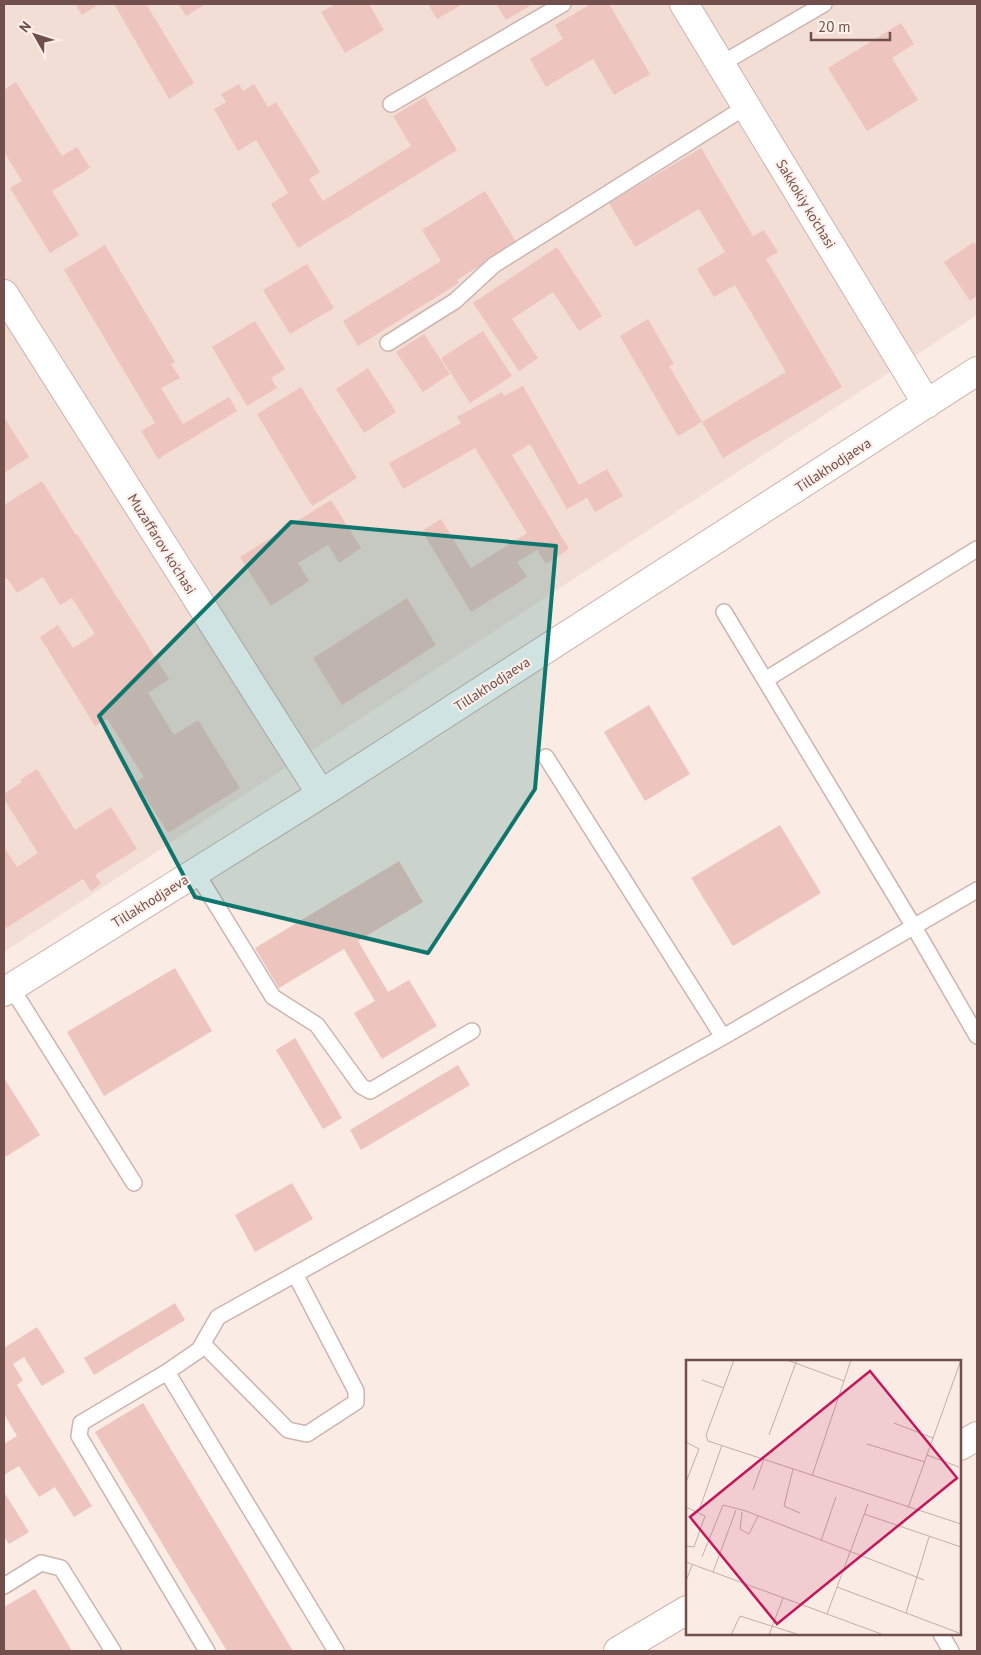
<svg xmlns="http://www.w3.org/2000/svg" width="981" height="1655" viewBox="0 0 981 1655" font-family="'PT Sans',sans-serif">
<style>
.residential{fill:#f3ded6}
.building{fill:#edc4be}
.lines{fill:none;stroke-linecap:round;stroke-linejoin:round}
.lane-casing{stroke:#cdb4af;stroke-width:18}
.street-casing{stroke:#cdb4af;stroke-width:30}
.lane{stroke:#fff;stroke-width:15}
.street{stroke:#fff;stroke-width:28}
.marked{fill:#0f766e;fill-opacity:0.2;stroke:#0f766e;stroke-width:4;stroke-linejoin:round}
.labels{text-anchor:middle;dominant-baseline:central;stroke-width:4;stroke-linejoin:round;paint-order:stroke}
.street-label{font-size:14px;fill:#704f4c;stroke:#fdf0ea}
.inset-road{fill:none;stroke:#c3ada7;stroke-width:1}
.view{fill:#c2185b;fill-opacity:0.15;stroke:#c2185b;stroke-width:2.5}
.inset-edge{fill:none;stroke:#704f4c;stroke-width:2.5}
</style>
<rect width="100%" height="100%" fill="#faece4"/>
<path class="residential" d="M 4,4 L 977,4 L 977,315 L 4,952 Z"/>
<path class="building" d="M 75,4 L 99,4 L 82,15 Z
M 114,4 L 146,4 L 194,83 L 169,99 Z
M 179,4 L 206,4 L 186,16 Z
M 336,4 L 369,4 L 384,30 L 345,53 L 321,12 Z
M 428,4 L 463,4 L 437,19 Z
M 496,4 L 533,4 L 506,20 Z
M 591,4 L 609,4 L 650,74 L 614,95 L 593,59 L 546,87 L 530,59 L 563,39 L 555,25 Z
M 901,23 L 914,44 L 892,58 L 918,100 L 867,131 L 828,68 Z
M 16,82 L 62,156 L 77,147 L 90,168 L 52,191 L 79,235 L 50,253 L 10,188 L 22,181 L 4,152 L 4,90 Z
M 239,84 L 243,91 L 254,84 L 268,107 L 276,102 L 320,172 L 309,179 L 323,201 L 411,146 L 393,116 L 425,97 L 457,150 L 298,248 L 271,204 L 288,193 L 256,140 L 238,151 L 214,109 L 226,102 L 221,94 Z
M 701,148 L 753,236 L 764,230 L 778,252 L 766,259 L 842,387 L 723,458 L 702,422 L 786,372 L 735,285 L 714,297 L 697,269 L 725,252 L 699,209 L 635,247 L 609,203 Z
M 485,191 L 517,243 L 457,280 L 459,283 L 358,346 L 343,321 L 441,261 L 422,230 Z
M 974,242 L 977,247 L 977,296 L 970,301 L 944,262 Z
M 105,245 L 175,362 L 171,364 L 180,378 L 161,388 L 183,424 L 229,397 L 237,411 L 158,459 L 141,431 L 155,423 L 64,270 Z
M 557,247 L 602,316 L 579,331 L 553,292 L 512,319 L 538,358 L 519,371 L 473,303 Z
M 307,264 L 334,308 L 290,334 L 263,290 Z
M 648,319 L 674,364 L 669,366 L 702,422 L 678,436 L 620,336 Z
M 255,321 L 285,369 L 271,378 L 277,388 L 247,406 L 212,347 Z
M 483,331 L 512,376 L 470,403 L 441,358 Z
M 424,334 L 450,374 L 423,392 L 396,352 Z
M 368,368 L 396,412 L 364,433 L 336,389 Z
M 523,386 L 579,485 L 607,469 L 623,496 L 595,512 L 587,498 L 567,509 L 530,444 L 512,455 L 569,549 L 546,564 L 537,550 L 517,562 L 527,577 L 471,612 L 422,531 L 441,519 L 471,568 L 527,533 L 475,448 L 403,489 L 389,463 L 461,423 L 457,417 L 502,392 L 504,396 Z
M 301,387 L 357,478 L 312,506 L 257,414 Z
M 4,417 L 29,457 L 4,473 Z
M 42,481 L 76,535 L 77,534 L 169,679 L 148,693 L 174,735 L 198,720 L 240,788 L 168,833 L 136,782 L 144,777 L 107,719 L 95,726 L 40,637 L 58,625 L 73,648 L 95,634 L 72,598 L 60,605 L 43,577 L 17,593 L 7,578 L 4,580 L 4,505 Z
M 331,500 L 361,548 L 339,563 L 328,545 L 298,563 L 309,581 L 271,606 L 240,557 Z
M 407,598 L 436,645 L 342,705 L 313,658 Z
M 649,705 L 690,774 L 645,801 L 604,732 Z
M 37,769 L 75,830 L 111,807 L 137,849 L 95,875 L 101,884 L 91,891 L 83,879 L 6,928 L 4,924 L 4,847 L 17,867 L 38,853 L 4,799 L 4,794 L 22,782 L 20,780 Z
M 780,825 L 821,893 L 733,946 L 691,878 Z
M 399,861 L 423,902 L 358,941 L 388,992 L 409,980 L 437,1026 L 382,1059 L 354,1013 L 375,1001 L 344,949 L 279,988 L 255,948 Z
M 175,968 L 212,1031 L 104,1096 L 67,1032 Z
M 295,1038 L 342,1118 L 323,1129 L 276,1050 Z
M 458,1065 L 470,1085 L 361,1150 L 350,1130 Z
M 4,1078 L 40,1135 L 4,1158 Z
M 292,1183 L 313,1219 L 255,1252 L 235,1215 Z
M 175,1303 L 185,1320 L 94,1375 L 84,1358 Z
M 37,1327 L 65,1372 L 42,1386 L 24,1357 L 13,1364 L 23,1380 L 17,1385 L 92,1506 L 74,1517 L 55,1487 L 39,1497 L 19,1466 L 4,1475 L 4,1444 L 17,1436 L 4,1414 L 4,1348 Z
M 143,1403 L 293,1651 L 227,1651 L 95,1432 Z
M 4,1492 L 29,1532 L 9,1544 L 4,1537 Z
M 35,1589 L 72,1651 L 4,1651 L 4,1607 Z"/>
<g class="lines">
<g class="lane-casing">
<path id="lane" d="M 721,64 L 824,4
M 391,104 L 563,4
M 388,343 L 455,301 L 494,265 L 747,106
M 724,612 L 914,927 L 977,1036
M 765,680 L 977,549
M 546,757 L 723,1037
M 196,872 L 273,997 L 317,1025 L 361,1086 L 370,1091 L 472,1031
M 11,987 L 134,1183
M 203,1344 L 288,1430 L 307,1434 L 356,1402 L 356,1391 L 295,1274
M 167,1372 L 336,1651
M 4,1586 L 41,1563 L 61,1568 L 113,1651
M 941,1634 L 951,1651
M 207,1651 L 79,1436 L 81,1423 L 167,1372 L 199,1350 L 218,1317 L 723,1037 L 977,890"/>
</g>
<g class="street-casing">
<path id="street" d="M 684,4 L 927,404
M 4,294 L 321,794
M 4,992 L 321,794 L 977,371
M 960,1446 L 977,1436
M 618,1651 L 687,1610"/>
</g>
<use href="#lane" class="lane"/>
<use href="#street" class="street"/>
</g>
<path class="marked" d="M 291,522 L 556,546 L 535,789 L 428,953 L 195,897 L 99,716 Z"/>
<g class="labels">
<g class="street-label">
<text transform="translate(806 204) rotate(59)">Sakkokiy ko'chasi</text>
<text transform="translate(833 465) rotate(-33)">Tillakhodjaeva</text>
<text transform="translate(162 544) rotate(58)">Muzaffarov ko'chasi</text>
<text transform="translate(492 684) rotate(-33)">Tillakhodjaeva</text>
<text transform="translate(150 901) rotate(-32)">Tillakhodjaeva</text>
</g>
</g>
<g transform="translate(686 1360)">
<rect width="275" height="275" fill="#faece4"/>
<path class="inset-road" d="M 48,0 L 20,75 L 22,81 L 275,164M 101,0 L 158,21M 16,20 L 38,28M 208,63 L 247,78M 83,75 L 111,0M 0,82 L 13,89 L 0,122M 181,84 L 239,102M 241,95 L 273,107M 107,109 L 98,146 L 114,153M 126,116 L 165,0M 67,130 L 78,99M 0,147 L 19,156 L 8,187 L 0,186M 14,148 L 36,85M 222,148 L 275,0M 56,152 L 54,169 L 63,174 L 72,156M 178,154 L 275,187M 135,181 L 150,137M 16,197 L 37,145 L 60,151 L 238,220M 0,202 L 198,275M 27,212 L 50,150M 0,221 L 6,205M 151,227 L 273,273M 220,253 L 243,177M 141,254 L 182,144M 45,275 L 54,256 L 114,275M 83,275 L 97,238"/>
<path class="view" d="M 184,11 L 271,118 L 91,264 L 4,157 Z"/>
<rect width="275" height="275" class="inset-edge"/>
</g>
<rect width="981" height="1655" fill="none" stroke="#704f4c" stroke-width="10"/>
<g transform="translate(35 35) rotate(309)" stroke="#fdf0ea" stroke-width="4" paint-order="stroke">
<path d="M0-4L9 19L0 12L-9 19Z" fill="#704f4c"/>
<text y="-8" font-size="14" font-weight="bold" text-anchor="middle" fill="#704f4c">N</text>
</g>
<path d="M811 32v8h79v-8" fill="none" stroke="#704f4c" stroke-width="2.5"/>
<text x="818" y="32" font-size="15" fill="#704f4c" stroke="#fdf0ea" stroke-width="4" paint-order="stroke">20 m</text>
</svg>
